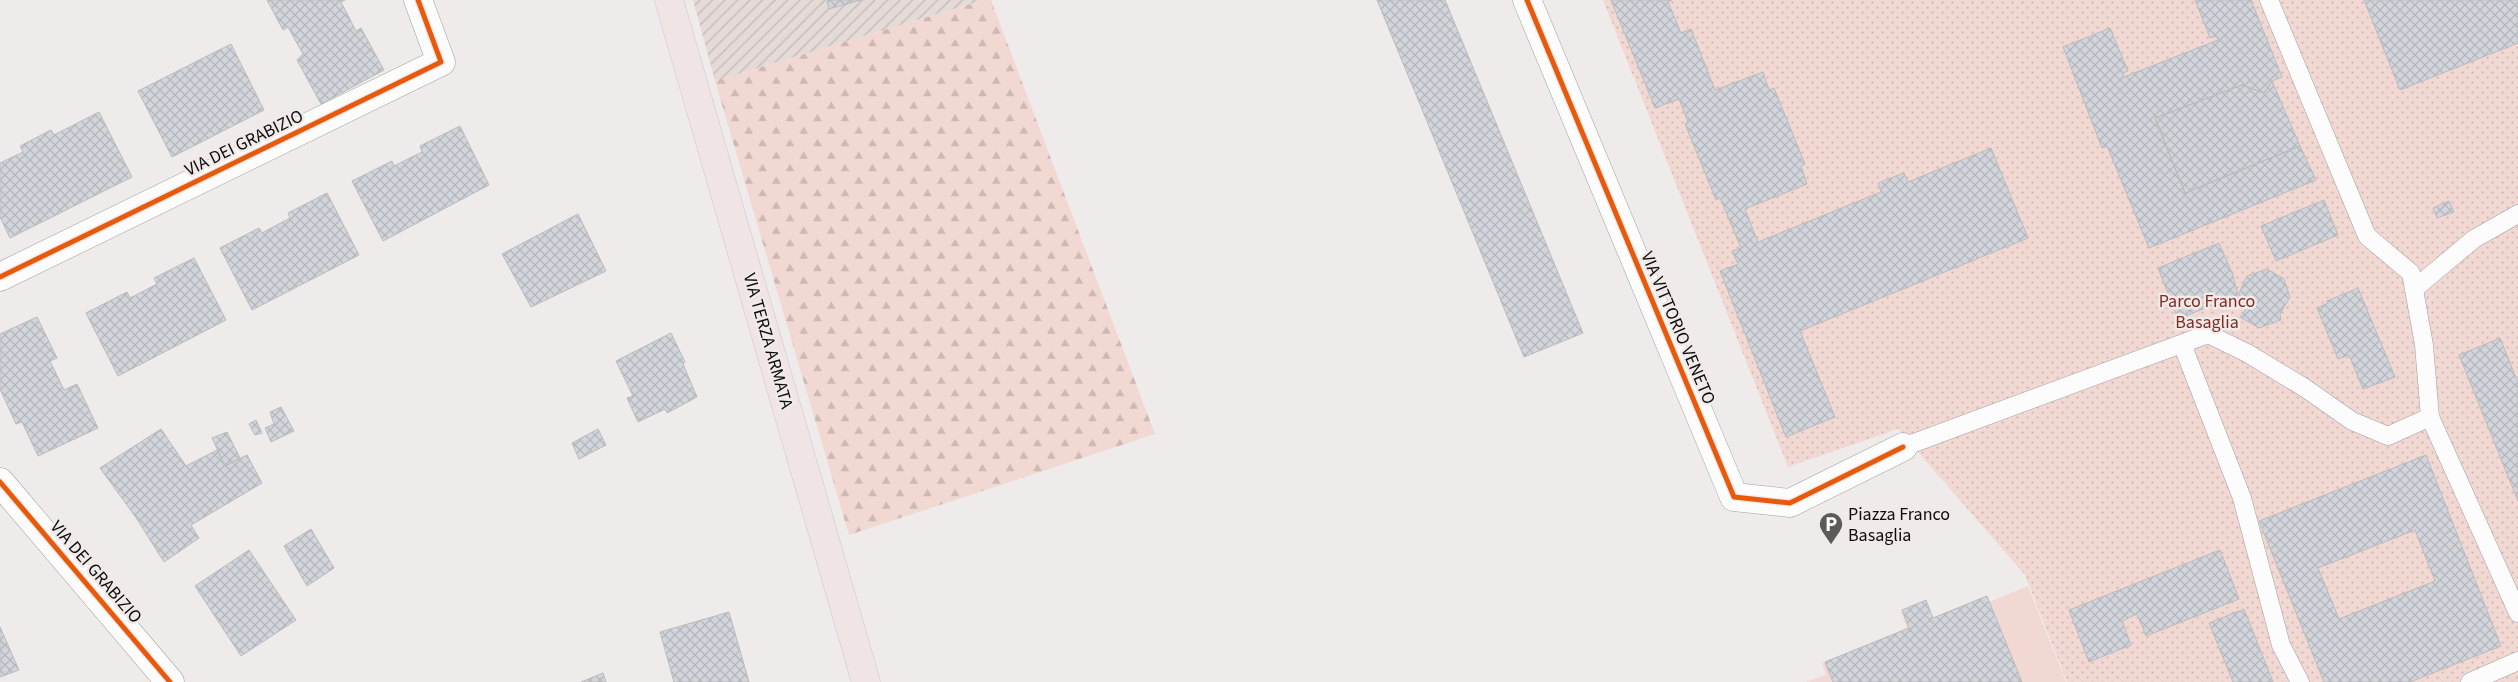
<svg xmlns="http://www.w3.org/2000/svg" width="2518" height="682" viewBox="0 0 2518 682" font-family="'Source Sans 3',sans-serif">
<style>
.industrial{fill:url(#industrial-furrows)}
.forest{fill:url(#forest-firs)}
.park{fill:url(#park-dots)}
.garden{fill:#f2d8d3}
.building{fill:url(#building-cross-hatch);stroke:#bcbbbb;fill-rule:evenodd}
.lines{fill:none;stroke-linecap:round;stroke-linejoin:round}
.lane-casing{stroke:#a29f9f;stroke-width:19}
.street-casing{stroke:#a29f9f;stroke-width:29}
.primary-casing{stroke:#c9c7c7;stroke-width:29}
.lane{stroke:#fdfcfc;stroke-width:18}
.street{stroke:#fdfcfc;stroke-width:28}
.primary{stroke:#f0e5e4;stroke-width:28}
.cycleway-casing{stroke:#f0eae9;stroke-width:8}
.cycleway{stroke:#e8590c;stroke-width:5}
.labels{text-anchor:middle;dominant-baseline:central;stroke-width:5;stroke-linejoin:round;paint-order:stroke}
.street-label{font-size:18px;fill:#0d0c0b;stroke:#f0eae9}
.park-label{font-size:18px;fill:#802b23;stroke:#f0eae9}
.poi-label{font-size:18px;fill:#0d0c0b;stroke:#f0eae9;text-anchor:start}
</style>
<defs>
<pattern id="industrial-furrows" width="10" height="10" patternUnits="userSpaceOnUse" patternTransform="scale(1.25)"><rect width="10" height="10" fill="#e4dad8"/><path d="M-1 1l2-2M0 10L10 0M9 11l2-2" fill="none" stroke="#c2bab8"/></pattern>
<pattern id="forest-firs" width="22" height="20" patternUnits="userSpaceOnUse" patternTransform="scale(1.25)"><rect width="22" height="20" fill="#f2d8d3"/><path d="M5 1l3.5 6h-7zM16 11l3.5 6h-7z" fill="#ceb8b4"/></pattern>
<pattern id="park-dots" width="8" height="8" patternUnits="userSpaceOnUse" patternTransform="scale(1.25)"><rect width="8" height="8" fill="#f2d8d3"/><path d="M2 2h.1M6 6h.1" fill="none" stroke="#ceb8b4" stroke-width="1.8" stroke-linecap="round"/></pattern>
<pattern id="building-cross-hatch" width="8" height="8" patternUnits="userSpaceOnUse" patternTransform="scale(1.25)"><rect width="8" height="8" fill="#d2d5db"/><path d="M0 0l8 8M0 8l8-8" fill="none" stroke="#b3b6bb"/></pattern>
</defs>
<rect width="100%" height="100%" fill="#efebea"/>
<path class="industrial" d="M 693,0 L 984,0 L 715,81 Z"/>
<path class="forest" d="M 984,0 L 991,0 L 1155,434 L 849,535 L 715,81 Z"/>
<path class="park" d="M 1603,0 L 2518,0 L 2518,682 L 2067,682 L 2025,575 L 1898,429 L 1788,467 Z"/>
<path class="garden" d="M 2028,586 L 2066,682 L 1805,682 L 1826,675 L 1822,663 L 1907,628 L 1901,611 L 1925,600 L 1932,618 L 1986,596 L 1989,602 Z"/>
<path class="building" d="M 267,0 L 345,0 L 341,2 L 356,31 L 361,28 L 384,70 L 321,104 L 297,60 L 303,54 L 288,27 L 283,30 Z
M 827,0 L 861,0 L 829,9 Z
M 1377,0 L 1445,0 L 1583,333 L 1524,357 Z
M 1611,0 L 1672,0 L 1668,2 L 1681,33 L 1691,29 L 1715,90 L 1763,72 L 1769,90 L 1774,88 L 1805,164 L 1801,166 L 1807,184 L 1745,209 L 1758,242 L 1881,192 L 1878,183 L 1904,173 L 1908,182 L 1991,148 L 2028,238 L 1800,331 L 1835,417 L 1786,437 L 1720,271 L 1738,264 L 1732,251 L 1741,248 L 1720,198 L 1716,200 L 1685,124 L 1688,122 L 1679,99 L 1655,108 Z
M 2195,0 L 2251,0 L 2282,77 L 2272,81 L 2264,93 L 2242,85 L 2155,118 L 2185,193 L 2300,146 L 2316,180 L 2149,248 L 2107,146 L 2102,148 L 2063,47 L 2110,28 L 2128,71 L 2123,73 L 2124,77 L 2218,40 L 2217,36 L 2210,38 Z
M 2364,0 L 2518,0 L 2518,43 L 2400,90 Z
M 231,44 L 264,110 L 172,157 L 138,91 Z
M 2272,81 L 2300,146 L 2185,193 L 2155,118 L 2242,85 L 2264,93 Z
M 99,112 L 132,177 L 10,238 L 0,217 L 0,163 L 23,152 L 20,146 L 51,130 L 54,135 Z
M 460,126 L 489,185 L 383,241 L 352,181 L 392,161 L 394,166 L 422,152 L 420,146 Z
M 327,193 L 359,255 L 252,310 L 220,248 L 259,228 L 262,233 L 290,218 L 288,213 Z
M 2324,200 L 2338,235 L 2276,261 L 2261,226 Z
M 2449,201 L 2454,212 L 2437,218 L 2433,208 Z
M 578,214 L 606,271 L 531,307 L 502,254 Z
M 2219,243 L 2233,275 L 2238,295 L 2178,319 L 2158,268 Z
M 194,258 L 226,320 L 118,376 L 86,313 L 127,292 L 130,298 L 157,284 L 154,278 Z
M 2267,269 L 2284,279 L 2290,297 L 2280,314 L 2281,320 L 2259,328 L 2240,317 L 2245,311 L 2239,293 L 2247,276 Z
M 2358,288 L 2395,377 L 2363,389 L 2349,355 L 2338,359 L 2317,308 L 2328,303 L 2327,301 Z
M 37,317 L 57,358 L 50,361 L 64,390 L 77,384 L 98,428 L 38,456 L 22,422 L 16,424 L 0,389 L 0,334 Z
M 671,333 L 685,362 L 683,364 L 697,397 L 667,413 L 665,409 L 638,422 L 627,398 L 633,396 L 616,361 Z
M 2500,338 L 2518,383 L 2518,501 L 2459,355 Z
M 281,407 L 294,431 L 271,442 L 265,428 L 274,424 L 270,412 Z
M 256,420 L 262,433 L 255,435 L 249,424 Z
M 161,429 L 186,466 L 217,450 L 225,466 L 247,455 L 262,483 L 191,525 L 199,538 L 164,562 L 137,519 L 100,468 Z
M 598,429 L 606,445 L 579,459 L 572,443 Z
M 227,432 L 240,458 L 225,466 L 212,438 Z
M 2426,455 L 2501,646 L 2410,682 L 2324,682 L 2259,521 ZM 2415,530 L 2435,581 L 2339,619 L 2318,568 Z
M 311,529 L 334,568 L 307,586 L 284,546 Z
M 249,550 L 296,620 L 241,656 L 195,586 Z
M 2220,550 L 2239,599 L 2146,636 L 2137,614 L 2122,621 L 2131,645 L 2089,662 L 2069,610 Z
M 1987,596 L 2022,682 L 1833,682 L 1825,662 L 1909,628 L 1902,610 L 1926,600 L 1933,618 Z
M 2244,609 L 2273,682 L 2233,682 L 2209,623 Z
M 729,612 L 749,682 L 674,682 L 660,632 Z
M 0,627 L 19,670 L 0,677 Z
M 603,673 L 606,682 L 581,682 Z"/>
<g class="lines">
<g class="lane-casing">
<path id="lane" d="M 2269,0 L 2367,236 L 2411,273 L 2424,345 L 2430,417 L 2518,613
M 2414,289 L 2474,239 L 2518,214
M 2182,344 L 2242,498 L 2281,645 L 2300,682
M 1903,447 L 2208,334 L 2247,353 L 2305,388 L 2352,421 L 2388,436 L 2430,417
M 2470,682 L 2518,661"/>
</g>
<g class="street-casing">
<path id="street" d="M 1527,0 L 1734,497 L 1790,503 L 1903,447
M 0,277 L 441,62 L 418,0
M 0,482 L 170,682"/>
</g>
<g class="primary-casing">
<path id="primary" d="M 669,0 L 866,682"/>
</g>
<use href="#lane" class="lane"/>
<use href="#street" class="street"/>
<use href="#primary" class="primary"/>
<g class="cycleway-casing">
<path id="cycleway" d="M 1527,0 L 1734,497 L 1790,503 L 1903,447
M 0,277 L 441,62 L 418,0
M 0,482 L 170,682"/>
</g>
<use href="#cycleway" class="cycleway"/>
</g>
<defs>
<g id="parking-pin" transform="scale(1.25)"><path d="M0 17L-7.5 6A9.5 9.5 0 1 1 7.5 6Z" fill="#5c5a59" stroke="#f0eae9"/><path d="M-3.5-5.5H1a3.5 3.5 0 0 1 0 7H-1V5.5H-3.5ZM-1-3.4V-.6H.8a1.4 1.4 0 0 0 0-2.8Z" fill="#fff"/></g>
</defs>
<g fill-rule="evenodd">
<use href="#parking-pin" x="1831" y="524"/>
</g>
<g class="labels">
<g class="street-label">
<text transform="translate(244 143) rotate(-26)">VIA DEI GRABIZIO</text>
<text transform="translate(1678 328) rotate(67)">VIA VITTORIO VENETO</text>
<text transform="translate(768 341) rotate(74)">VIA TERZA ARMATA</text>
<text transform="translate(96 572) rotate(49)">VIA DEI GRABIZIO</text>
</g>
<g class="park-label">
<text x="2207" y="301">Parco Franco<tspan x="2207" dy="21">Basaglia</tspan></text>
</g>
<g class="poi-label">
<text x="1848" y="514">Piazza Franco<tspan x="1848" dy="21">Basaglia</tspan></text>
</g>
</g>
</svg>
